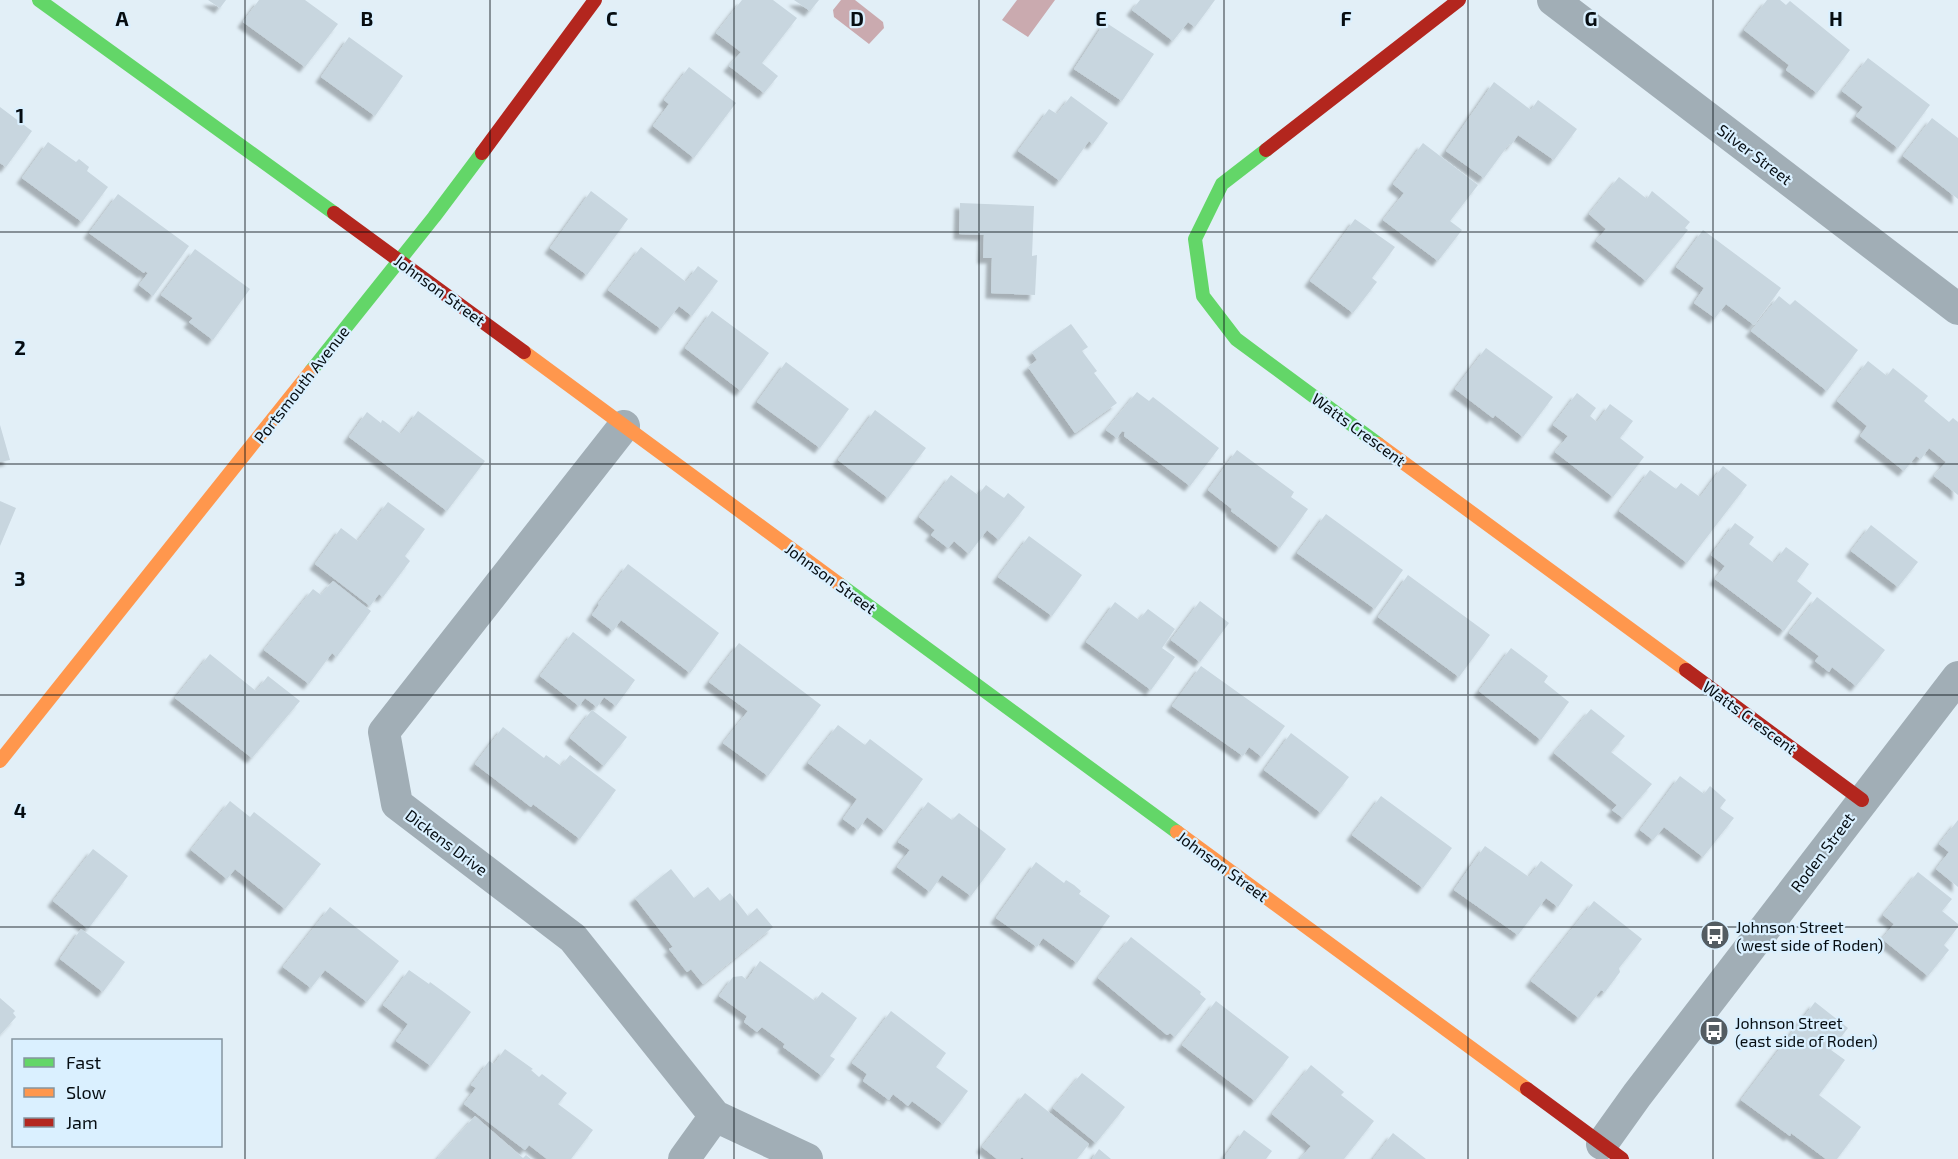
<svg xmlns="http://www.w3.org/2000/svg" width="1958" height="1159" viewBox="0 0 1958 1159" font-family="'Exo 2',sans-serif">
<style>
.water{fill:#caaaaf}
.building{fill:#c8d6df;filter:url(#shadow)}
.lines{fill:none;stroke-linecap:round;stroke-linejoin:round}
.street{stroke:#a1aeb6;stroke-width:32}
.fast{stroke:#63d668;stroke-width:14}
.slow{stroke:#ff974d;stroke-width:14}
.jam{stroke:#b3261e;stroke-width:14}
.grid{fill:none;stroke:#060d12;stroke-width:1.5;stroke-opacity:0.55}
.labels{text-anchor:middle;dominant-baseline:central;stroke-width:4.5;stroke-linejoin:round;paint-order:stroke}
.street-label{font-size:16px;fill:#060d12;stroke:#daf0ff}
.poi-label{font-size:16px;fill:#060d12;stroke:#daf0ff;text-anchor:start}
.grid-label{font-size:20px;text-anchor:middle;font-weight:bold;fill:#060d12;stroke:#daf0ff;stroke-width:4.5;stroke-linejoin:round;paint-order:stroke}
</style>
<defs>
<filter id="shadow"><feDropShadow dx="-5.5" dy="5.5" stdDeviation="1.5" flood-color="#0004"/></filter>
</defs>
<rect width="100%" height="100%" fill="#e2eff7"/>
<path class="water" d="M 841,0 L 855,0 L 883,22 L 884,28 L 869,44 L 834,17 L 833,10 Z
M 1017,0 L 1055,0 L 1028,37 L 1002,20 Z"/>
<path class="building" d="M 208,0 L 226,0 L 220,8 Z
M 259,0 L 305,0 L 338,24 L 305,67 L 243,22 Z
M 742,0 L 773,0 L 797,18 L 762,63 L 778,76 L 764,93 L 729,66 L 741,52 L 716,33 Z
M 794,0 L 819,0 L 810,11 Z
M 1140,0 L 1215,0 L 1195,27 L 1188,22 L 1173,41 L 1132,10 Z
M 1767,0 L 1780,0 L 1786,5 L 1790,1 L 1850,50 L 1817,93 L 1786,70 L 1789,65 L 1744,30 Z
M 1105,22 L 1154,54 L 1122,101 L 1074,69 Z
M 349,37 L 403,76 L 375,116 L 321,77 Z
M 1868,58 L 1930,105 L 1898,148 L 1856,116 L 1863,107 L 1842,91 Z
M 689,67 L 736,103 L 694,158 L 653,126 L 669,104 L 664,100 Z
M 1494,82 L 1531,110 L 1538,100 L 1577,129 L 1554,160 L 1518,135 L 1511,145 L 1509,144 L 1484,178 L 1446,151 Z
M 1071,96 L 1108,123 L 1093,144 L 1089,141 L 1060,181 L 1018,151 L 1049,109 L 1057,114 Z
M 0,107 L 32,131 L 6,167 L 0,163 Z
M 1932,118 L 1958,138 L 1958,199 L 1903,156 Z
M 48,142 L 76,162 L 79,159 L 89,167 L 87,171 L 108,187 L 82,222 L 22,178 Z
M 1423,143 L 1478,185 L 1450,221 L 1462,230 L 1438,261 L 1383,220 L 1404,193 L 1393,184 Z
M 1619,177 L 1647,199 L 1652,191 L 1690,222 L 1685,228 L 1688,230 L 1646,281 L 1596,241 L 1606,229 L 1589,214 Z
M 591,191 L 628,219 L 587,275 L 550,248 Z
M 118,194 L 189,246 L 153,296 L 139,285 L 148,273 L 145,271 L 144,273 L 89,233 Z
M 960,203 L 1034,206 L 1032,256 L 1037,255 L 1035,295 L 991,293 L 992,258 L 983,258 L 984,235 L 959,234 Z
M 1355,219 L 1395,247 L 1372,278 L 1377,282 L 1353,313 L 1310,281 Z
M 1703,230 L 1781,288 L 1754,325 L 1726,304 L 1715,318 L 1694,303 L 1704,288 L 1676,267 Z
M 641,247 L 686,282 L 698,266 L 718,281 L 692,316 L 679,306 L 661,329 L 608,290 Z
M 195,249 L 250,289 L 213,340 L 189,322 L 193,318 L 161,295 Z
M 1779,296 L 1790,305 L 1795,300 L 1858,350 L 1827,391 L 1751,331 Z
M 712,311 L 769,353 L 741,391 L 685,348 Z
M 1071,324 L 1088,347 L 1082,351 L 1097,371 L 1094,373 L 1117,403 L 1075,433 L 1028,367 L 1037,360 L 1032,352 Z
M 1486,348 L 1553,397 L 1523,437 L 1495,415 L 1493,418 L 1455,389 Z
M 1868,361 L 1887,376 L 1893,368 L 1928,396 L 1924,401 L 1949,422 L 1953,418 L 1958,422 L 1958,495 L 1934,476 L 1946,462 L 1929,448 L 1921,459 L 1916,456 L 1904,471 L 1860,436 L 1867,426 L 1837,401 Z
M 786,362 L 849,409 L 820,448 L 757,402 Z
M 1137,392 L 1149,401 L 1153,397 L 1219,448 L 1190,486 L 1124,436 L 1125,432 L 1122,431 L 1117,438 L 1106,430 Z
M 1577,393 L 1596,408 L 1590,416 L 1597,422 L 1610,404 L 1633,421 L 1620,438 L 1644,457 L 1613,497 L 1555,452 L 1568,436 L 1553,425 Z
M 875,410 L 926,448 L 888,498 L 838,460 Z
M 418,411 L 485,461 L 447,511 L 349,437 L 367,412 L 381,423 L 382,420 L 384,421 L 401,434 Z
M 0,425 L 10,460 L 0,462 Z
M 1237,450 L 1294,492 L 1291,497 L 1308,509 L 1280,548 L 1231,511 L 1232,509 L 1208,490 Z
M 1723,466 L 1747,485 L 1687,563 L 1619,511 L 1650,470 L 1676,489 L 1681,483 L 1700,497 Z
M 951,475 L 978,495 L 986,485 L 1004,498 L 1008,493 L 1025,507 L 999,540 L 987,530 L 969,554 L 954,541 L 948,548 L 931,535 L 935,530 L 919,517 Z
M 0,501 L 16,508 L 0,546 Z
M 388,502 L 425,529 L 405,556 L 410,561 L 383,597 L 379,594 L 370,606 L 315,564 L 341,528 L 358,541 Z
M 1326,514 L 1403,570 L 1375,609 L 1297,553 Z
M 1735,523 L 1754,537 L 1749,544 L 1774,563 L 1786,547 L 1809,564 L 1797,581 L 1812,593 L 1784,631 L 1715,579 L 1725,566 L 1711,555 Z
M 1871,525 L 1918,562 L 1898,587 L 1851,551 Z
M 1029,536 L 1082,575 L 1052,616 L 998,577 Z
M 628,564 L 719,633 L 690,673 L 621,620 L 613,631 L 592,615 L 599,605 L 598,604 Z
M 1408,575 L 1490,635 L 1459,677 L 1378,617 Z
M 333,581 L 371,611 L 338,655 L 337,657 L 332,653 L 309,684 L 264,650 L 313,589 L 321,595 Z
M 1817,597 L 1885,650 L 1856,686 L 1832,667 L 1829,672 L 1815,661 L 1819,656 L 1789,633 Z
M 1200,601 L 1229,623 L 1200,662 L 1171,640 Z
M 1115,602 L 1139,620 L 1148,609 L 1175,629 L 1162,648 L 1175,657 L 1151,690 L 1086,642 Z
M 573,632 L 635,680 L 616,706 L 604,697 L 597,707 L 585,698 L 579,706 L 540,676 Z
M 739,643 L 821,705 L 768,776 L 723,743 L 748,711 L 709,682 Z
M 1511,648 L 1548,676 L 1544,682 L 1569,702 L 1541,740 L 1479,691 Z
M 210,654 L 256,691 L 268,676 L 300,701 L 252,758 L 175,698 Z
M 1201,666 L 1285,726 L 1262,757 L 1249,747 L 1243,756 L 1172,706 Z
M 1591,709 L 1625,736 L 1611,752 L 1652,784 L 1623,818 L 1612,810 L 1617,805 L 1554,753 Z
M 592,710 L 627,737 L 604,766 L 570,738 Z
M 838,725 L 865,745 L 870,739 L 923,779 L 885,831 L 867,817 L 858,830 L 843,819 L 857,799 L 808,763 Z
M 503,727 L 544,758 L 546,755 L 561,766 L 570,755 L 616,790 L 580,839 L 533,804 L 531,807 L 475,764 Z
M 1291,733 L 1349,777 L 1321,813 L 1264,770 Z
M 1680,776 L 1704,794 L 1710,786 L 1726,800 L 1720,808 L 1734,818 L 1703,857 L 1664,827 L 1653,840 L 1640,830 Z
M 1381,796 L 1452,848 L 1423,888 L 1352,835 Z
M 230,801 L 250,817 L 254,812 L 321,864 L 285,909 L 235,869 L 227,879 L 191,850 Z
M 928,802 L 952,820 L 959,813 L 1006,849 L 971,896 L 942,875 L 930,892 L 897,867 L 910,850 L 898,842 Z
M 1958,820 L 1958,887 L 1936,869 L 1949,852 L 1939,844 Z
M 1485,846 L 1529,877 L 1541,861 L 1573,885 L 1558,907 L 1546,898 L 1518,935 L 1454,890 Z
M 93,849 L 128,876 L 88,929 L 53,901 Z
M 1036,862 L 1064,883 L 1066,880 L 1074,885 L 1081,891 L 1079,894 L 1110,916 L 1077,963 L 1043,938 L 1037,947 L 996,918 Z
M 671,869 L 694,898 L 708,887 L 720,901 L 730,893 L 748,916 L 757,908 L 773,927 L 703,984 L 691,969 L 687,972 L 669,949 L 673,947 L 635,898 Z
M 1918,872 L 1952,899 L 1942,911 L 1958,924 L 1958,927 L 1944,945 L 1949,950 L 1928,976 L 1882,939 L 1894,924 L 1883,915 Z
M 1594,901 L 1642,939 L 1619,968 L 1620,972 L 1605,992 L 1601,990 L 1579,1018 L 1531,981 Z
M 330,907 L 399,961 L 367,1002 L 325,970 L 311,988 L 283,967 Z
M 81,929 L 125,962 L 103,992 L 60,959 Z
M 1131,937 L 1201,992 L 1200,994 L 1206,999 L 1175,1037 L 1170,1033 L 1167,1035 L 1098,978 Z
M 760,961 L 815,1001 L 822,992 L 857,1018 L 830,1056 L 835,1059 L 822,1076 L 786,1049 L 783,1047 L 785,1044 L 762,1027 L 757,1032 L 744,1022 L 747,1016 L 719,996 L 733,977 L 742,976 L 747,980 Z
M 409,970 L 429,984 L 430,982 L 471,1012 L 431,1066 L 396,1041 L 408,1024 L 383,1005 Z
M 0,998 L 15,1011 L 13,1013 L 16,1017 L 0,1035 Z
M 1216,1001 L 1289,1057 L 1255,1101 L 1182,1045 Z
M 1815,1002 L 1848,1028 L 1831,1050 L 1845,1060 L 1819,1095 L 1861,1127 L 1837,1159 L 1826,1159 L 1791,1133 L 1790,1136 L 1741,1100 Z
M 891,1011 L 946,1053 L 936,1067 L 968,1091 L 943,1124 L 912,1101 L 908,1106 L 893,1094 L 889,1100 L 863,1081 L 867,1074 L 852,1063 Z
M 505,1049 L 533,1069 L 531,1070 L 539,1077 L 542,1074 L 567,1093 L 558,1104 L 593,1130 L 571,1159 L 547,1159 L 529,1145 L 525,1150 L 464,1104 L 476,1088 L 471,1085 L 489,1061 L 494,1064 Z
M 1311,1065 L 1344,1092 L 1341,1095 L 1374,1121 L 1344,1159 L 1300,1159 L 1311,1146 L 1272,1114 Z
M 1082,1073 L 1125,1107 L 1096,1143 L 1053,1108 Z
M 1025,1093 L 1089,1144 L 1077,1159 L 1024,1159 L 1022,1157 L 1020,1159 L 997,1159 L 982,1147 Z
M 475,1116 L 523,1158 L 526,1155 L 531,1159 L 437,1159 Z
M 1244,1130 L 1272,1151 L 1266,1159 L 1223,1159 Z
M 1393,1133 L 1426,1159 L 1373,1159 Z
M 1099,1149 L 1111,1159 L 1092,1159 Z"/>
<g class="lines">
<path class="street" d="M 1553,0 L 1958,309
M 624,426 L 384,732 L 397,804 L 573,938 L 715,1116 L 807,1159
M 1602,1144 L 1637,1095 L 1958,677
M 684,1159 L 715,1116"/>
<path class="fast" d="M 39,0 L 334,213
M 1266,150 L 1222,184 L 1195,239 L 1203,296 L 1236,339 L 1378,444
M 311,371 L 434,217 L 482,153
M 839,584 L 1177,832"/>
<path class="slow" d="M 524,352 L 839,584
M 1378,444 L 1686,670
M 0,761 L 311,371
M 1177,832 L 1527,1089"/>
<path class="jam" d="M 1266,150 L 1459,0
M 482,153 L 595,0
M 334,213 L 524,352
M 1686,670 L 1862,800
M 1527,1089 L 1622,1159"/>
</g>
<path class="grid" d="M 245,0 L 245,1159M 490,0 L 490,1159M 734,0 L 734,1159M 979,0 L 979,1159M 1224,0 L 1224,1159M 1468,0 L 1468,1159M 1713,0 L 1713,1159M 0,232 L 1958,232M 0,464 L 1958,464M 0,695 L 1958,695M 0,927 L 1958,927"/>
<defs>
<g id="bus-disc" transform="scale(1.5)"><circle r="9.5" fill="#535c62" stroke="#daf0ff"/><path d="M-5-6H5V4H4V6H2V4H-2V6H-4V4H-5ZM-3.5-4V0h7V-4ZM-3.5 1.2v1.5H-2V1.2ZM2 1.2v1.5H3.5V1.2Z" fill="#fff"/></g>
</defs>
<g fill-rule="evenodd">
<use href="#bus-disc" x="1715" y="935"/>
<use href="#bus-disc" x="1714" y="1031"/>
</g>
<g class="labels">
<g class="street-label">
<text transform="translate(1755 154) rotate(37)">Silver Street</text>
<text transform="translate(440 290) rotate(36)">Johnson Street</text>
<text transform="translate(301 384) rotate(-52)">Portsmouth Avenue</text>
<text transform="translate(1359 429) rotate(36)">Watts Crescent</text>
<text transform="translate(831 578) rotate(36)">Johnson Street</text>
<text transform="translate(1750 717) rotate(36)">Watts Crescent</text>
<text transform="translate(447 842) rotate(37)">Dickens Drive</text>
<text transform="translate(1822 852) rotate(-53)">Roden Street</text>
<text transform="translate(1223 866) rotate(36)">Johnson Street</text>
</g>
<g class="poi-label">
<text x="1736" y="926">Johnson Street<tspan x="1736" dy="18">(west side of Roden)</tspan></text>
<text x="1735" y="1022">Johnson Street<tspan x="1735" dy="18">(east side of Roden)</tspan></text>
</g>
</g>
<g class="grid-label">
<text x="122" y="26">A</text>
<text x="367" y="26">B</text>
<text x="612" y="26">C</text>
<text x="857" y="26">D</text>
<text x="1101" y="26">E</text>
<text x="1346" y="26">F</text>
<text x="1591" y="26">G</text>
<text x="1836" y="26">H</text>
<text x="20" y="123">1</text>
<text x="20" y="355">2</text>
<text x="20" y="586">3</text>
<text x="20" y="818">4</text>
</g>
<rect x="12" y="1039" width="210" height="108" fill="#daf0ff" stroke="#8595a0" stroke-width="1.5"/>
<rect x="24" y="1058" width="30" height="9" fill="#63d668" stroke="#8595a0" stroke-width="1.5"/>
<text x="66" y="1069" font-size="18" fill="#060d12">Fast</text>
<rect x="24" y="1088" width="30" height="9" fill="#ff974d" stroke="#8595a0" stroke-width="1.5"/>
<text x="66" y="1099" font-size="18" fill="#060d12">Slow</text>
<rect x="24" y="1118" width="30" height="9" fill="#b3261e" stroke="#8595a0" stroke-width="1.5"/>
<text x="66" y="1129" font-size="18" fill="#060d12">Jam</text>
</svg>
